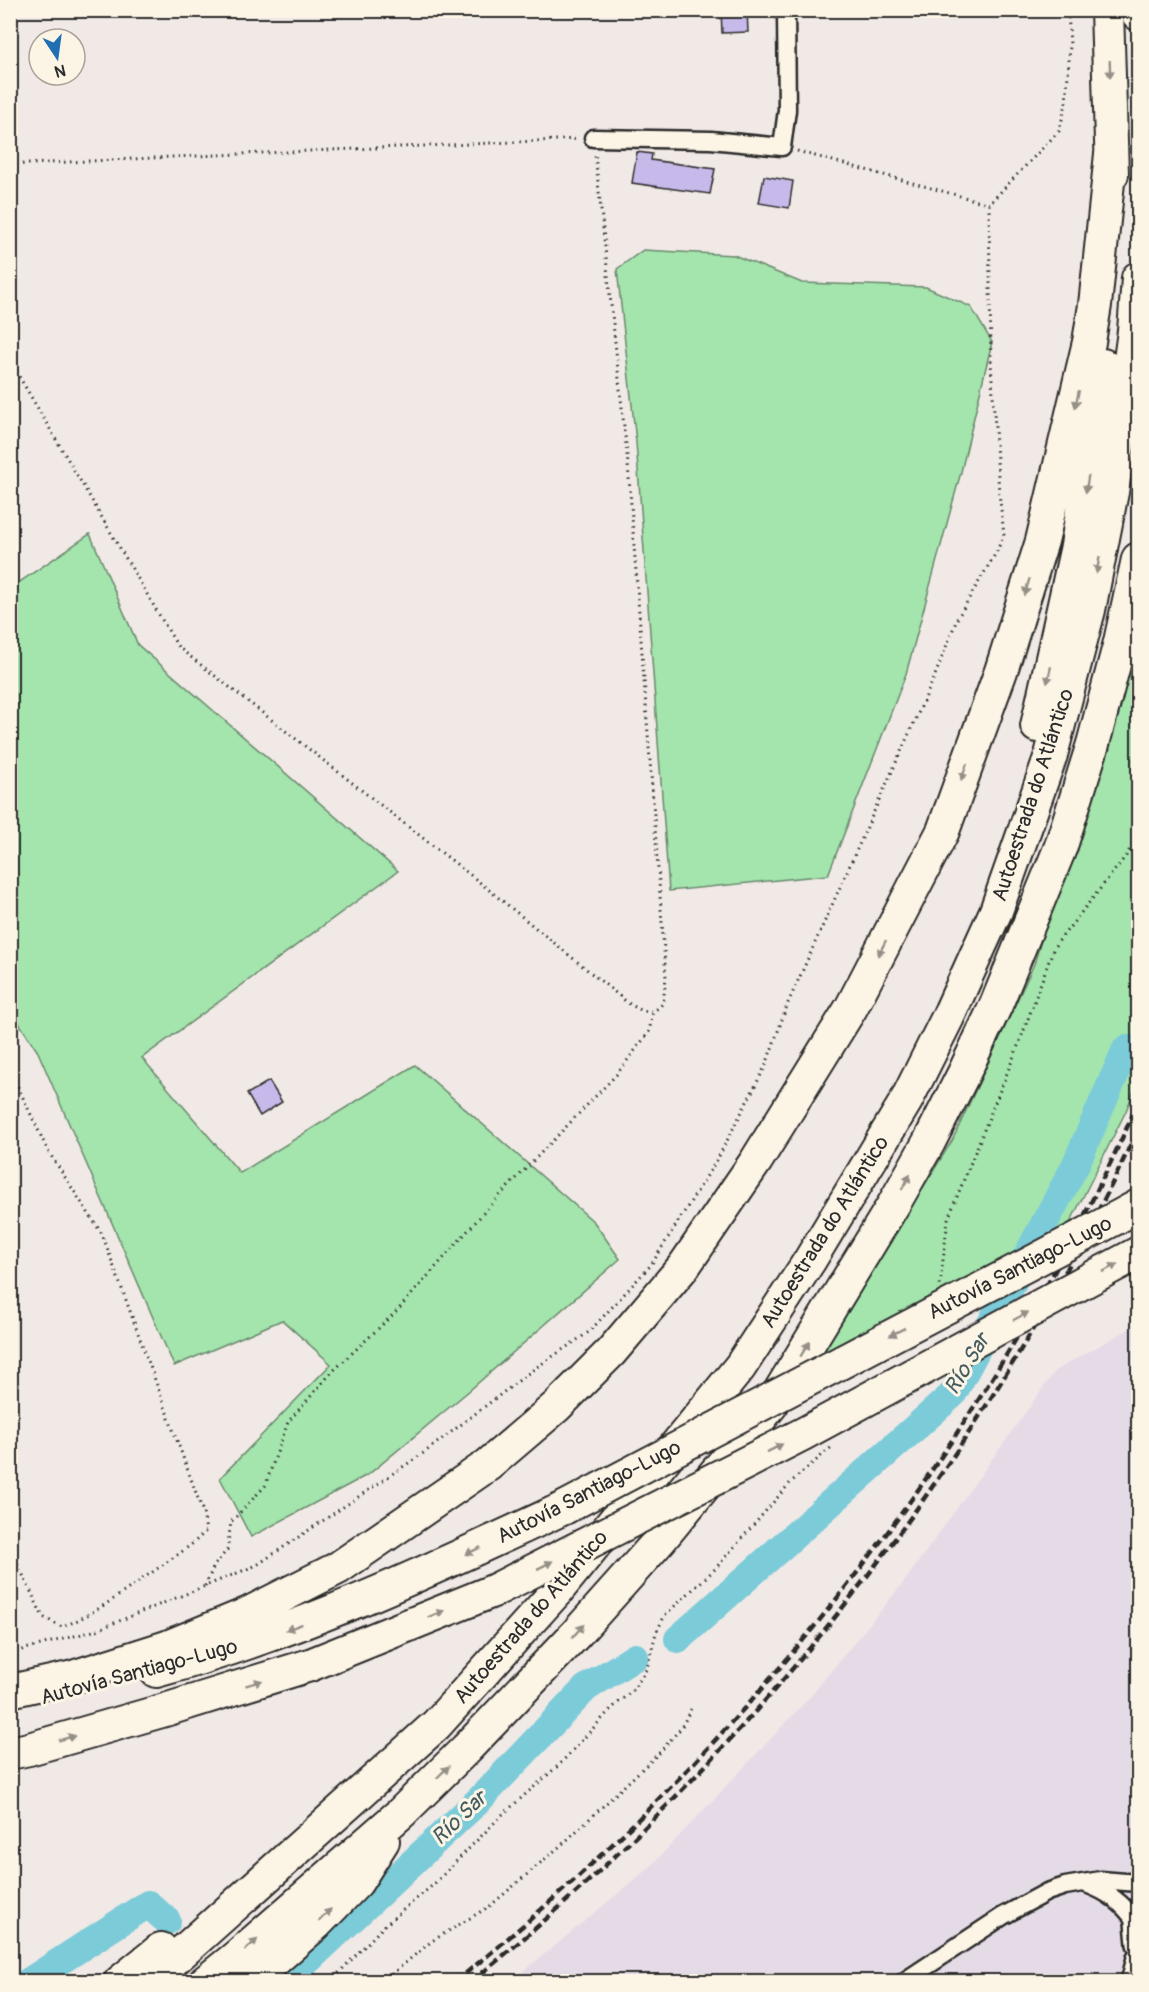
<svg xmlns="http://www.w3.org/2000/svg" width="1149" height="1992" viewBox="0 0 1149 1992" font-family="Pangolin,sans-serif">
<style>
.built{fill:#e4dbe7}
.green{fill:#a4e4ad;stroke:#68886c;stroke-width:1.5}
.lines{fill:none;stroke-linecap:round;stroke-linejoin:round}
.river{stroke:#7ccbd9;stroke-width:28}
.building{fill:#c7b9ea;stroke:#2b2b2b;stroke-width:1.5}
.minor-casing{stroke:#2b2b2b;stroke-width:21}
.tertiary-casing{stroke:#2b2b2b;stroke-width:26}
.motorway-casing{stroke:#2b2b2b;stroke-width:36}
.path{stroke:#2b2b2b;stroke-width:3;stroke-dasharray:1.5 4.5;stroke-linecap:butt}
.minor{stroke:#fcf5e5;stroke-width:16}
.tertiary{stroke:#fcf5e5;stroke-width:21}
.motorway{stroke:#fcf5e5;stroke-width:32}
.rail{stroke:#2b2b2b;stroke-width:4.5;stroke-dasharray:9 4.5;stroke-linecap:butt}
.motorway-bridge-casing{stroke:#2b2b2b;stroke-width:36;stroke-linecap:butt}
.motorway-bridge{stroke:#fcf5e5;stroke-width:32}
.oneway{fill:#949088}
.labels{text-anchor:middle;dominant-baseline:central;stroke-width:6;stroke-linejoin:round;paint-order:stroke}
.street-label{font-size:21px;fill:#2b2b2b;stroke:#fcf5e5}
.water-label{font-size:22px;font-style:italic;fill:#435b5f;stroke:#fcf5e5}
</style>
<rect width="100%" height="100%" fill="#f1e9e6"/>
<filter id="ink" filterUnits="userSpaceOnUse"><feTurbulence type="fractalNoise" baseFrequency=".0167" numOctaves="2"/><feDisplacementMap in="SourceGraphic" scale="12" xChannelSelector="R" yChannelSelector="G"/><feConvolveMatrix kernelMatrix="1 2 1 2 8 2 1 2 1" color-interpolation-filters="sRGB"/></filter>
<g filter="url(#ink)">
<path class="built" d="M 1138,1324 L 1138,1981 L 511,1982 L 650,1867 L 809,1698 L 904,1582 L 1056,1370 Z"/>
<path class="green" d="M 643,250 L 734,255 L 802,283 L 926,287 L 971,307 L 992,342 L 961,472 L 906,674 L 828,875 L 669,891 L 636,442 L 617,269 Z
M 90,534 L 138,645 L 398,871 L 142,1058 L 240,1173 L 415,1065 L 594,1222 L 620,1259 L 470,1390 L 369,1474 L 251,1537 L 220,1478 L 331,1364 L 282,1320 L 174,1366 L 38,1052 L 11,1011 L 11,588 Z
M 1138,625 L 1138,1081 L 1126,1111 L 1066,1231 L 801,1367 L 879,1258 L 952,1141 L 1034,964 Z"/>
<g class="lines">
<path class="river" d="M 678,1639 L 953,1394 L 1075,1166 L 1126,1049 L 1138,1050
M 28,1982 L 148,1904 L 167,1921
M 285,1982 L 479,1800 L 586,1688 L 635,1657"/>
</g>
<path class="building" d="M 721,10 L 747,10 L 748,32 L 722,33 Z
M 637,152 L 652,154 L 651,160 L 715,169 L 710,194 L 632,183 Z
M 764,176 L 793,181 L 789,208 L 759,203 Z
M 269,1081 L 282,1102 L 260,1116 L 247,1094 Z"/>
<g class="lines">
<g class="minor-casing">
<path id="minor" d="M 593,138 L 711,140 L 782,147 L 787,110 L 786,10
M 1086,1884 C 1108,1892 1123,1903 1136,1922
M 903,1982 L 1003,1916 L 1047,1892 L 1065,1886 L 1101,1880 L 1138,1883"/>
</g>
<g class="tertiary-casing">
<path id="tertiary" d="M 1138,1914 L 1136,1922 L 1138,1944
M 1132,1982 L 1138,1958"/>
</g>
<g class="motorway-casing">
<path id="motorway" d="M 1107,10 L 1112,174
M 1138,10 L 1138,14
M 1037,726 L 1077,546 L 1103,365
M 1116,1218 L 1138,1206
M 1082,1283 L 1138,1253
M 156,1671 C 298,1633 431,1570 564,1508
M 10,1691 L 73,1677 L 167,1647 L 247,1614 L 338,1568 L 488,1465 L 557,1406 L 611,1352 L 684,1266 L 756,1161 L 851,1008 L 943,831 L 1001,671 L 1042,541 L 1089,342 L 1095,305 L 1111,154
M 10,1753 L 29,1749 L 165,1710 L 310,1665 L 493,1591
M 120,1982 L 161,1949
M 149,1982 L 436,1725 L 556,1592 L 740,1367 L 810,1260 L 906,1101 L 948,1017 L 996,911 L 1051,755 L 1089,610 L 1112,492 L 1134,331 L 1138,278
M 205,1982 L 236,1957 L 401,1813 L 466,1749 L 576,1634 L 660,1540 L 772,1404 L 895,1202 L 929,1142 L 964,1073 L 996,1005 L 1061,846 L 1093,744 L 1120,642 L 1138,559
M 250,1982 L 316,1924 L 357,1882 L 383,1841"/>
</g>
<path class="path" d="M 797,151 L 989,204
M 10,165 C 200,155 389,148 579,139
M 10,361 L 178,647 L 478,881 L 628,1003 C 641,1011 652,1017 663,1003 L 666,977 L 628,464 L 595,154
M 10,1070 L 48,1151 L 102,1234 L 203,1512 L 206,1531 C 191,1547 172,1558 154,1571 C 125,1591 95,1614 62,1627 L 43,1617 L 10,1548
M 940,1285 L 948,1219 L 1020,1041 L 1054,947 L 1126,856 L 1138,835
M 205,1586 L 214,1566 L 227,1550 L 231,1522 L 265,1486 L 288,1422 L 332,1372 L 398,1310 L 486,1210 L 617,1074 L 649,1032 L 653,1011
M 10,1653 L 97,1630 L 257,1565 L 425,1452 L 534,1369 L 589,1332 L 651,1265 L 718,1158 L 766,1065 L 788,1003 L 934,678 L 957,619 L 997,551 L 1004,534 L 999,493 L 991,362 L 989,204 L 1059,131 L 1066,104 L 1070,45 L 1068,10
M 330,1982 L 384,1926 L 434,1884 L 502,1815 L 559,1765 L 611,1709 L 634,1689 L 647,1668 L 656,1633 L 665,1615 L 715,1569 L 791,1482 L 834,1445
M 382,1982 L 432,1941 L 490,1906 L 566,1841 L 659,1753 L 681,1728 L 691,1709"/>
<use href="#minor" class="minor"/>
<use href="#tertiary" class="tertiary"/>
<use href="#motorway" class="motorway"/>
<path class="rail" d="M 455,1982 C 746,1749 987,1444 1138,1103
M 471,1982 C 705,1794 903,1560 1050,1299 C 1082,1243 1112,1187 1138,1128"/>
<g class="motorway-bridge-casing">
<path id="motorway-bridge" d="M 564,1508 L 1116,1218
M 493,1591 L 803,1434 L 1082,1283"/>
</g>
<use href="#motorway-bridge" class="motorway-bridge"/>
</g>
<defs><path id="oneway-solid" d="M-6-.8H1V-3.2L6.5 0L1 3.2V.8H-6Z" transform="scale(1.5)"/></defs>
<g class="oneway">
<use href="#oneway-solid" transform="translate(1110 69) rotate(88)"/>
<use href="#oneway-solid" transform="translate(1077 399) rotate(103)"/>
<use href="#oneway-solid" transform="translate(1087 484) rotate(99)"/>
<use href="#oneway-solid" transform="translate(1098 565) rotate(101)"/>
<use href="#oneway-solid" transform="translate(1027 587) rotate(107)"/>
<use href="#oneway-solid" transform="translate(1049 675) rotate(103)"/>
<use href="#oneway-solid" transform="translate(964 772) rotate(110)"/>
<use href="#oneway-solid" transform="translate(882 948) rotate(117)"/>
<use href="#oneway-solid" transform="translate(906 1182) rotate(-60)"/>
<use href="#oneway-solid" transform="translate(1110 1268) rotate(-28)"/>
<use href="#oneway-solid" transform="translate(1021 1316) rotate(-28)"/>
<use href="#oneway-solid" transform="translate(897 1332) rotate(153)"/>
<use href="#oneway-solid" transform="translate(805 1349) rotate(-59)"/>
<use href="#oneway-solid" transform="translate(775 1448) rotate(-27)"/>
<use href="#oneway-solid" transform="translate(473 1551) rotate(155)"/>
<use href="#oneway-solid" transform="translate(545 1565) rotate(-27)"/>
<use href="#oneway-solid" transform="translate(436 1614) rotate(-22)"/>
<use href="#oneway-solid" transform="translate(294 1627) rotate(160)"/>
<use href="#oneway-solid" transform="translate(578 1631) rotate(-48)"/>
<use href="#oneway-solid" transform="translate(254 1683) rotate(-17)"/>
<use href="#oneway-solid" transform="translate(67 1738) rotate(-16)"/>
<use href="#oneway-solid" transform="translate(443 1772) rotate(-44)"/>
<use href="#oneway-solid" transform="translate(325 1915) rotate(-45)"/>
<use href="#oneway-solid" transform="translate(251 1945) rotate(-41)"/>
</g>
</g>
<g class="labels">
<g class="street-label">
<text transform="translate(1033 795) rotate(-72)">Autoestrada do Atlántico</text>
<text transform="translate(825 1232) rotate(-58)">Autoestrada do Atlántico</text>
<text transform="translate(1020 1268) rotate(-27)">Autovía Santiago-Lugo</text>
<text transform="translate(589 1492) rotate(-27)">Autovía Santiago-Lugo</text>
<text transform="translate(531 1617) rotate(-49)">Autoestrada do Atlántico</text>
<text transform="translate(139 1672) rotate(-15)">Autovía Santiago-Lugo</text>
</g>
<g class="water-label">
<text transform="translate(967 1364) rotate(-59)">Río Sar</text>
<text transform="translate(459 1818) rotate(-44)">Río Sar</text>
</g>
</g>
<rect width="1149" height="1992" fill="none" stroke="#fcf5e5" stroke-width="36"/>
<rect x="18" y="18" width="1113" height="1956" fill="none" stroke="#2b2b2b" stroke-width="2" filter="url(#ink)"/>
<g transform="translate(57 57) rotate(167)"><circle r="28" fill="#fcf5e5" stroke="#a8a49b" stroke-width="1.5"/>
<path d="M0-4.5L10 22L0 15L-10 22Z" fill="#1f6fb2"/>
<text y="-9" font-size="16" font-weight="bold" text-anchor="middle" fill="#2b2b2b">N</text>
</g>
</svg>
